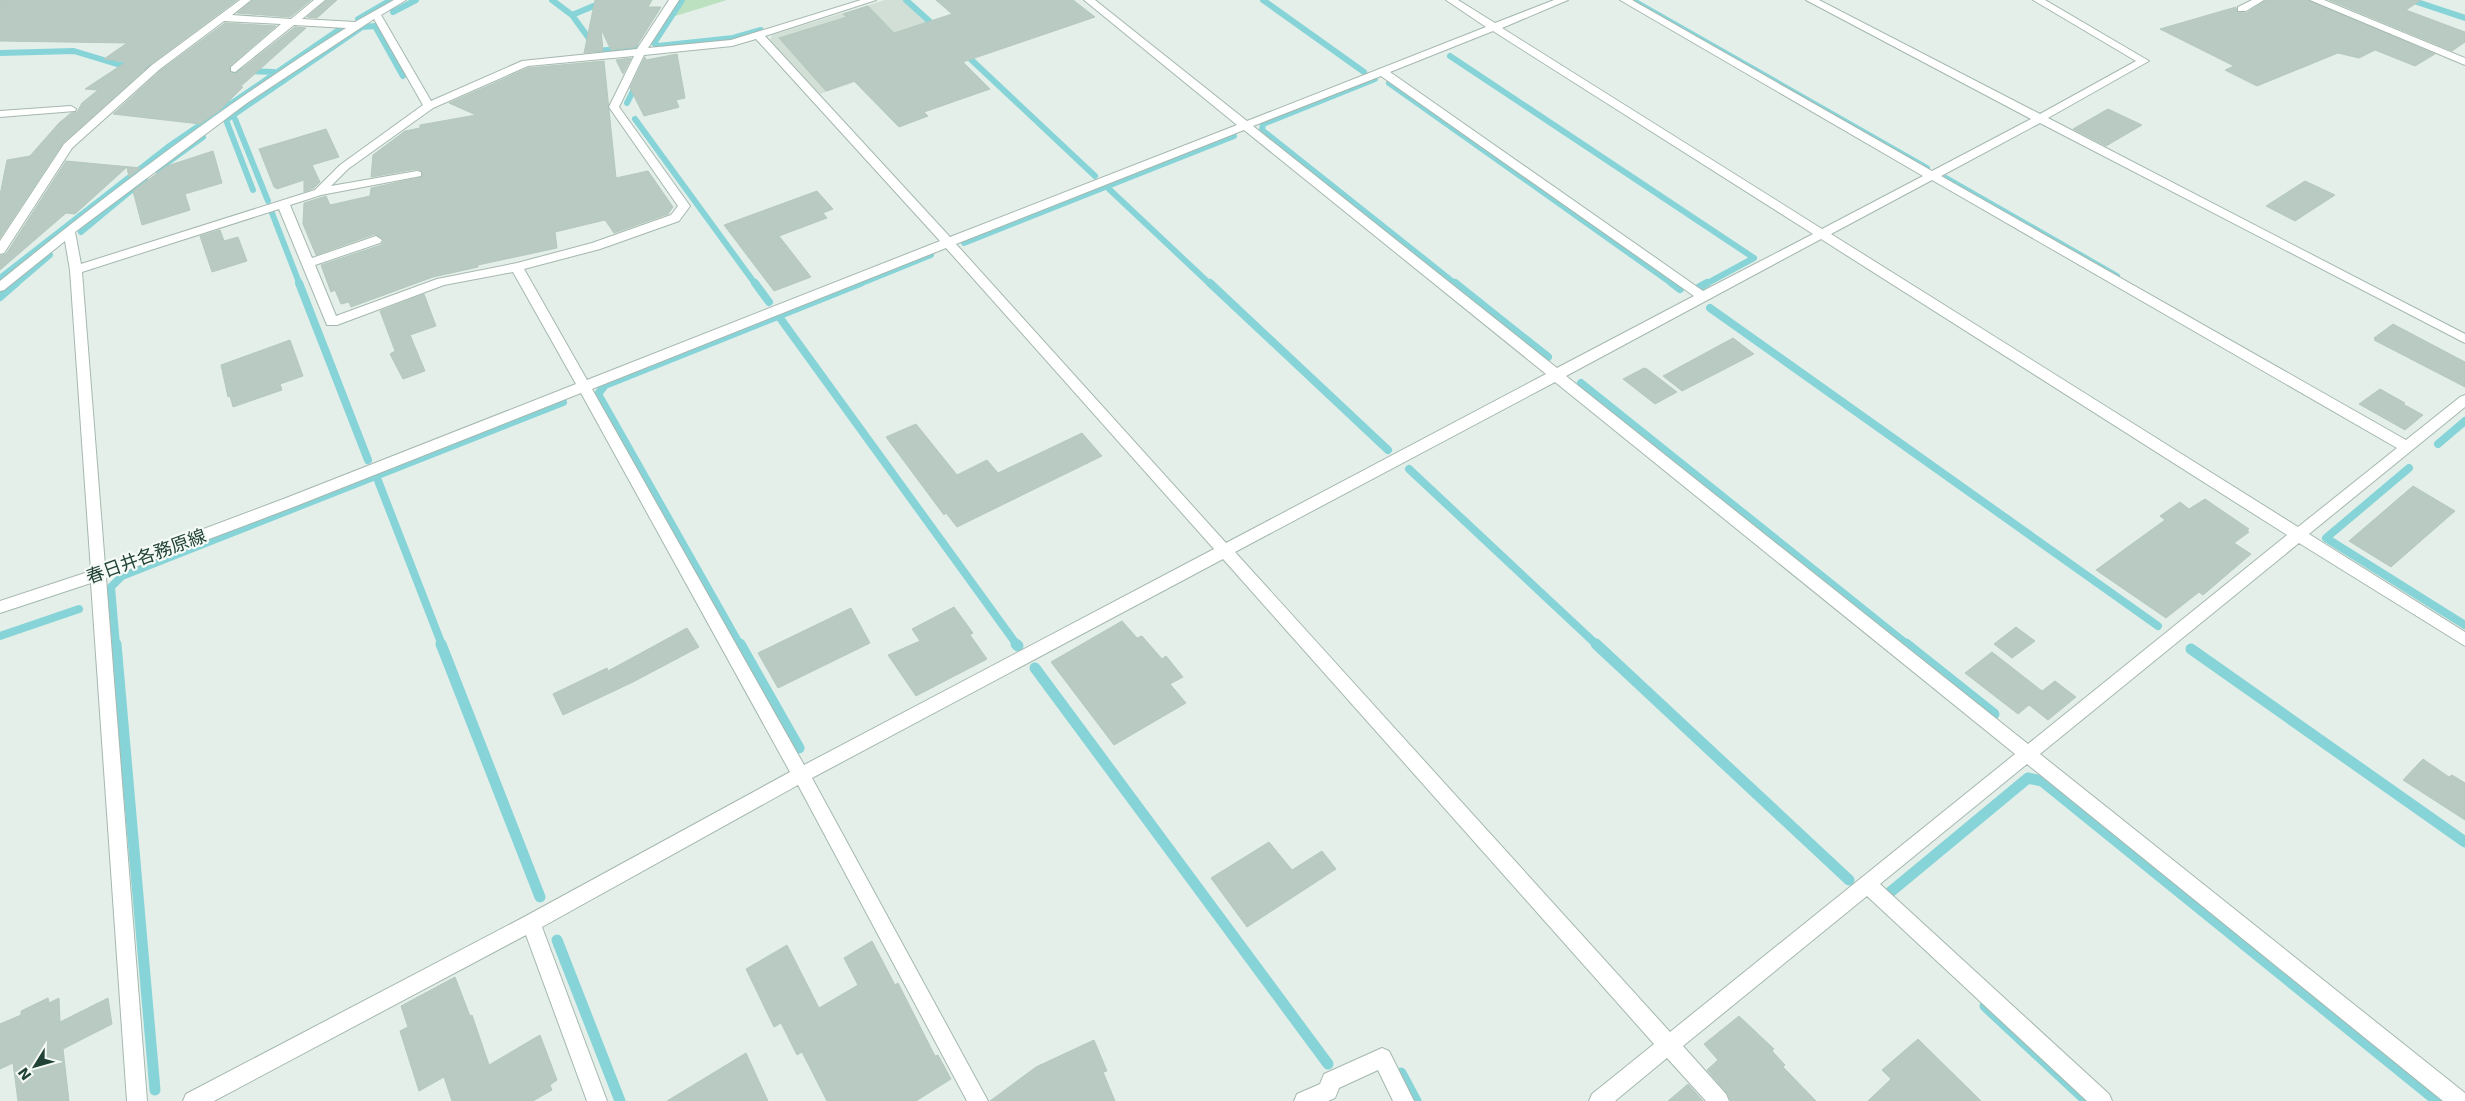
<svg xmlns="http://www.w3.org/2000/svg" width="2465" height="1101" viewBox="0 0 2465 1101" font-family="'DejaVu Sans','Noto Sans JP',sans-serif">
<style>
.built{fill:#d1dfd7}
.green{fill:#bbe1c1}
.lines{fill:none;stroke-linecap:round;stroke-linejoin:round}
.stream-far2{stroke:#87d4d8;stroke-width:6}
.stream-far1{stroke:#87d4d8;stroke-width:8}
.stream{stroke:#87d4d8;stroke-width:11}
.building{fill:#b8cac1;stroke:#b5c9bf}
.minor-casing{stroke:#a5b8af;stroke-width:2}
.minor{fill:#fff;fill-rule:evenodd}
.labels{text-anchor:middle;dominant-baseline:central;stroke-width:4.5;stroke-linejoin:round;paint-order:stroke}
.street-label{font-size:18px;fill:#214236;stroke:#f5faf7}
</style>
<rect width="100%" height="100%" fill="#e3efe8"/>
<path class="built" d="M 885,0 L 904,0 L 956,48 L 820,94 L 770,40 L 772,35 Z"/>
<path class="green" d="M 682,0 L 727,0 L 672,17 Z"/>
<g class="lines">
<path class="stream-far2" d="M 552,0 L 572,15 L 598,51 L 636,47
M 682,0 L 654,43 L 658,46 L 733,38 L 761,30
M 906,0 L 938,29
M 1263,0 L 1364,72
M 1632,0 L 1927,168
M 2411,0 L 2465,18
M 393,12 L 416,0
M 572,15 L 608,0
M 358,19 L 391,0
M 962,51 L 1095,176
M 0,53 L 74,51 L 120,65 L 150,68
M 1450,56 L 1754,258 L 1704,285
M 225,70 L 274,72
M 1375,79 L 1263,124 L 1262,130 L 1457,285
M 1389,83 L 1674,285
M 627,103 L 637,83
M 235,119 L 268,201
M 635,119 L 756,285
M 157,170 L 203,137
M 1946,178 L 2117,276
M 1109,189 L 1211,285
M 253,190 L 226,120 L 362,27 L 375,26 L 403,76
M 272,213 L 300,285
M 81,232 L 145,179
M 964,243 L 1234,136
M 0,278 L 168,147 L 343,27
M 15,285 L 50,255
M 857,285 L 931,255"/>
<path class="stream-far1" d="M 299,283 L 368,460
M 755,283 L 769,302
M 1210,283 L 1388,450
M 1455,283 L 1548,357
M 1672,283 L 1680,289
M 1698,288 L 1707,283
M 0,297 L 16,283
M 1710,308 L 2158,626
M 780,318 L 1017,645
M 1581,383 L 1908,645
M 2438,444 L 2465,421
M 2409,468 L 2326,538 L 2465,625
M 1409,469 L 1597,645
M 377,478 L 442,645
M 0,636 L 79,609
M 116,645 L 111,587 L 122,576 L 563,402
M 740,645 L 598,394 L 605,385 L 860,283"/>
<path class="stream" d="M 116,644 L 155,1090
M 441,644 L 540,897
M 740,644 L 799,748
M 1016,644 L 1018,646
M 1596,644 L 1849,880
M 1906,644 L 1994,714
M 2191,649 L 2465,842
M 1035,668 L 1328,1064
M 1888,894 L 2028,778 L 2042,781 L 2437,1101
M 557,940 L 620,1101
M 1985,1006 L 2087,1101
M 1401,1073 L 1416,1101"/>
</g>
<path class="building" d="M 0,0 L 237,0 L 151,64 L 63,143 L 0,238 L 0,195 L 7,160 L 30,156 L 59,123 L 71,113 L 77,112 L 82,103 L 98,90 L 85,89 L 126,62 L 104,59 L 127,43 L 0,41 Z
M 253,0 L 311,0 L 290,17 L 237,13 Z
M 327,0 L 337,0 L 317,18 L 307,17 Z
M 595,0 L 652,0 L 648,7 L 661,7 L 636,47 L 611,50 L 601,29 L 603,51 L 584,53 Z
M 936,0 L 1073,0 L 1095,17 L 963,62 L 990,89 L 924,112 L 928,116 L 899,127 L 854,81 L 826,91 L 779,38 L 847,17 L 843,14 L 868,6 L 894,33 L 952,14 Z
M 2266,0 L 2308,0 L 2435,54 L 2415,66 L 2375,50 L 2359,58 L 2338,53 L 2257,86 L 2225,70 L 2234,66 L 2160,29 L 2236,7 L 2237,12 L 2246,13 Z
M 2329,0 L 2421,0 L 2406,10 L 2465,32 L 2465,42 L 2452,51 Z
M 225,23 L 276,26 L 230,66 L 230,72 L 235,74 L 295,27 L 306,28 L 240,87 L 243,87 L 220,110 L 200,124 L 113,114 L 161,70 Z
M 677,54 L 685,98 L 676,100 L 679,107 L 676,108 L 644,116 L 630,88 L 645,57 L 646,60 Z
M 631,58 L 623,74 L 616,60 Z
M 604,61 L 616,178 L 648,171 L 673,207 L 668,214 L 614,233 L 605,220 L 555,232 L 557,248 L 478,265 L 478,267 L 433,277 L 351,307 L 349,302 L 341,304 L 335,290 L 331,292 L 321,265 L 381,245 L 384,240 L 375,234 L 316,255 L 303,224 L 304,203 L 326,196 L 330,205 L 370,196 L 371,188 L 422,177 L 422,171 L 417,169 L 371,177 L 373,155 L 405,131 L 420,128 L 420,125 L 476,115 L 449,103 L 528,68 Z
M 2108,109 L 2142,125 L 2106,146 L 2073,129 Z
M 326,129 L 339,157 L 312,165 L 320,182 L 314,188 L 304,192 L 304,180 L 277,189 L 274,187 L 259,149 Z
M 213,151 L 222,183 L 185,194 L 190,210 L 142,225 L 133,191 L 167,166 Z
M 66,161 L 141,168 L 129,177 L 127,167 L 75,214 L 66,213 L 0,270 L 0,256 L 6,254 Z
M 2305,181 L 2335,195 L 2295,221 L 2266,206 Z
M 817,191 L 833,209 L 823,213 L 827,218 L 779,236 L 811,277 L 774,291 L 724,225 Z
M 220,230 L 224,241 L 238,237 L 247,261 L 212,272 L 200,236 Z
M 424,294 L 436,326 L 410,335 L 425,371 L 403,379 L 390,354 L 395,351 L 380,311 Z
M 2393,324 L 2465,362 L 2465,387 L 2374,340 L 2376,339 L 2374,338 Z
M 1733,338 L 1754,354 L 1682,391 L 1663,376 Z
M 290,340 L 303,376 L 280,384 L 282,390 L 233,407 L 230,396 L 228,397 L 221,365 Z
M 1644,368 L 1647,369 L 1677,392 L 1655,404 L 1623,379 Z
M 2380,389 L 2405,403 L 2403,404 L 2423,415 L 2405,430 L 2359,404 Z
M 916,424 L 957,475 L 987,460 L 998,473 L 1082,433 L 1102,456 L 957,527 L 946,513 L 944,515 L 886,437 Z
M 2413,486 L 2455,511 L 2391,567 L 2349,541 Z
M 2205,499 L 2249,529 L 2247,530 L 2249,532 L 2234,543 L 2251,554 L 2203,595 L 2199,592 L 2166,618 L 2096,570 L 2165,520 L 2160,516 L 2180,502 L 2189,509 Z
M 954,607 L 973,633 L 970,635 L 987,659 L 916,696 L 888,655 L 920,641 L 912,629 Z
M 851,608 L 870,643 L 778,688 L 758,653 Z
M 1122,621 L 1137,638 L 1142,636 L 1162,659 L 1166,656 L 1183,677 L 1170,684 L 1186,703 L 1114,745 L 1051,662 Z
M 2016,627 L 2035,641 L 2012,658 L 1994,644 Z
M 687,628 L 699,647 L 633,682 L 563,715 L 553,694 L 607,668 L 608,671 Z
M 1992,652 L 2042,691 L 2055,681 L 2076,697 L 2048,720 L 2029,705 L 2018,714 L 1965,673 Z
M 2423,759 L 2449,777 L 2452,775 L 2465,783 L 2465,820 L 2403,780 Z
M 1269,842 L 1292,870 L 1322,851 L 1336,869 L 1247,927 L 1211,878 Z
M 872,941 L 895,985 L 898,983 L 935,1056 L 938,1055 L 951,1079 L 916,1101 L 827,1101 L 802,1052 L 797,1055 L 781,1023 L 774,1027 L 746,969 L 787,945 L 819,1008 L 858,985 L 844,958 Z
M 455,977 L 470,1016 L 472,1015 L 489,1065 L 540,1035 L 557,1080 L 550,1085 L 552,1090 L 533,1101 L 452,1101 L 444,1077 L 419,1091 L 400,1031 L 408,1027 L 401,1006 Z
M 48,998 L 49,1003 L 59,998 L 60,1022 L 108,998 L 112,1024 L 63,1049 L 69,1101 L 18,1101 L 13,1063 L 0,1069 L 0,1024 L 21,1015 L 21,1011 Z
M 1739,1016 L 1774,1049 L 1772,1051 L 1785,1065 L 1783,1067 L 1816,1101 L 1731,1101 L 1727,1093 L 1707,1070 L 1718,1060 L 1704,1044 Z
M 1918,1039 L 1981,1101 L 1868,1101 L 1891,1079 L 1882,1070 Z
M 1094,1040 L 1107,1071 L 1103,1072 L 1115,1101 L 990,1101 L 1036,1067 Z
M 746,1053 L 768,1101 L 667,1101 Z
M 1688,1084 L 1703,1101 L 1668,1101 Z"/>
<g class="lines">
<g class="minor-casing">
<path id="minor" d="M 240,0 L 251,0 L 232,15 L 291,19 L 314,0 L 325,0 L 302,19 L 355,22 L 394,0 L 406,0 L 381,15 L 431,101 L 522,61 L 637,49 L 669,0 L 679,0 L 648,48 L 731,40 L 861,0 L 876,0 L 765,36 L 950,237 L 1237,125 L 1084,0 L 1095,0 L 1247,121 L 1486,27 L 1446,0 L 1458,0 L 1495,23 L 1554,0 L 1568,0 L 1502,28 L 1822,229 L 1923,176 L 1620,0 L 1632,0 L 1932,171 L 2031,119 L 1806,0 L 1819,0 L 2040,114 L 2136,61 L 2033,0 L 2045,0 L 2149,61 L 2048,118 L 2465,334 L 2465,343 L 2040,123 L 1941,176 L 2406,440 L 2460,397 L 2465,395 L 2465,407 L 2309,534 L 2465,632 L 2465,646 L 2299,543 L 2040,754 L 2465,1093 L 2465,1101 L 2443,1101 L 2027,764 L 1880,884 L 2109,1094 L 2112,1101 L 2087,1101 L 1867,896 L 1683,1046 L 1726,1094 L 1729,1101 L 1706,1101 L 1667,1058 L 1615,1101 L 1589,1101 L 1592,1094 L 1654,1044 L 1223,559 L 812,778 L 988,1101 L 967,1101 L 798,785 L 542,927 L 607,1101 L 587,1101 L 526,935 L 214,1101 L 183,1101 L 186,1094 L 524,917 L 790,772 L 581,393 L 296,506 L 106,578 L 147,1101 L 127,1101 L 91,583 L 0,613 L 0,601 L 91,571 L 70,270 L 65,241 L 4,290 L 0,291 L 0,281 C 111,191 225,104 346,28 L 294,25 L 235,72 L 231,71 L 231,67 L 281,24 L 224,21 L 160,69 L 72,148 L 4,253 L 0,254 L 0,241 L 64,144 L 152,65 ZM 374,19 L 423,105 L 340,165 L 315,190 L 81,264 L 75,232 L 247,103 ZM 1493,31 L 1813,234 L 1703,291 L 1390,72 ZM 756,39 L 940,241 L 587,380 L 524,269 L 600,249 L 679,221 L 690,206 L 619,107 L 644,55 L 732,46 ZM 634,56 L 609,107 L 678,206 L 671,215 L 592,243 L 517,263 L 437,279 L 336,316 L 315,265 L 380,243 L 382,240 L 376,236 L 312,258 L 290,205 L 321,195 L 421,176 L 421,172 L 417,171 L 331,186 L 348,169 L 433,108 L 528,66 ZM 1381,76 L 1694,296 L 1557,368 L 1253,126 ZM 1244,130 L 1546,374 L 1226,543 L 956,244 ZM 1932,180 L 2397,448 L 2298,527 L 1831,234 ZM 279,209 L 327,325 L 337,325 L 444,285 L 513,272 L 576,384 L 286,498 L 105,566 L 82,272 ZM 1821,239 L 2287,535 L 2028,744 L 1566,376 ZM 946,248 L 1214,549 L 804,765 L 592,389 ZM 1555,382 L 2015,754 L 1670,1032 L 1235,552 Z
M 2252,0 L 2264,0 L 2246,11 L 2238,11 L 2238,7 Z
M 2310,0 L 2324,0 L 2465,58 L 2465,65 Z
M 71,106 L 76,109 L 75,111 L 0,117 L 0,111 Z
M 1382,1048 L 1389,1051 L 1414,1101 L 1393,1101 L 1378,1070 L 1339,1088 L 1335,1098 L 1328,1101 L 1294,1101 L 1297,1094 L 1320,1084 L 1324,1074 Z"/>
</g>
<use href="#minor" class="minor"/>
</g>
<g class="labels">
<g class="street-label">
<text transform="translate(146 556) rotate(-20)">春日井各務原線</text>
</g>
</g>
<g transform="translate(35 1066) rotate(233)" stroke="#f5faf7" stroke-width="4" paint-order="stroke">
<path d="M0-4L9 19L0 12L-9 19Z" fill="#214236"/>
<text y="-8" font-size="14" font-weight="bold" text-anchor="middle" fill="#214236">N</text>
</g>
</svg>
